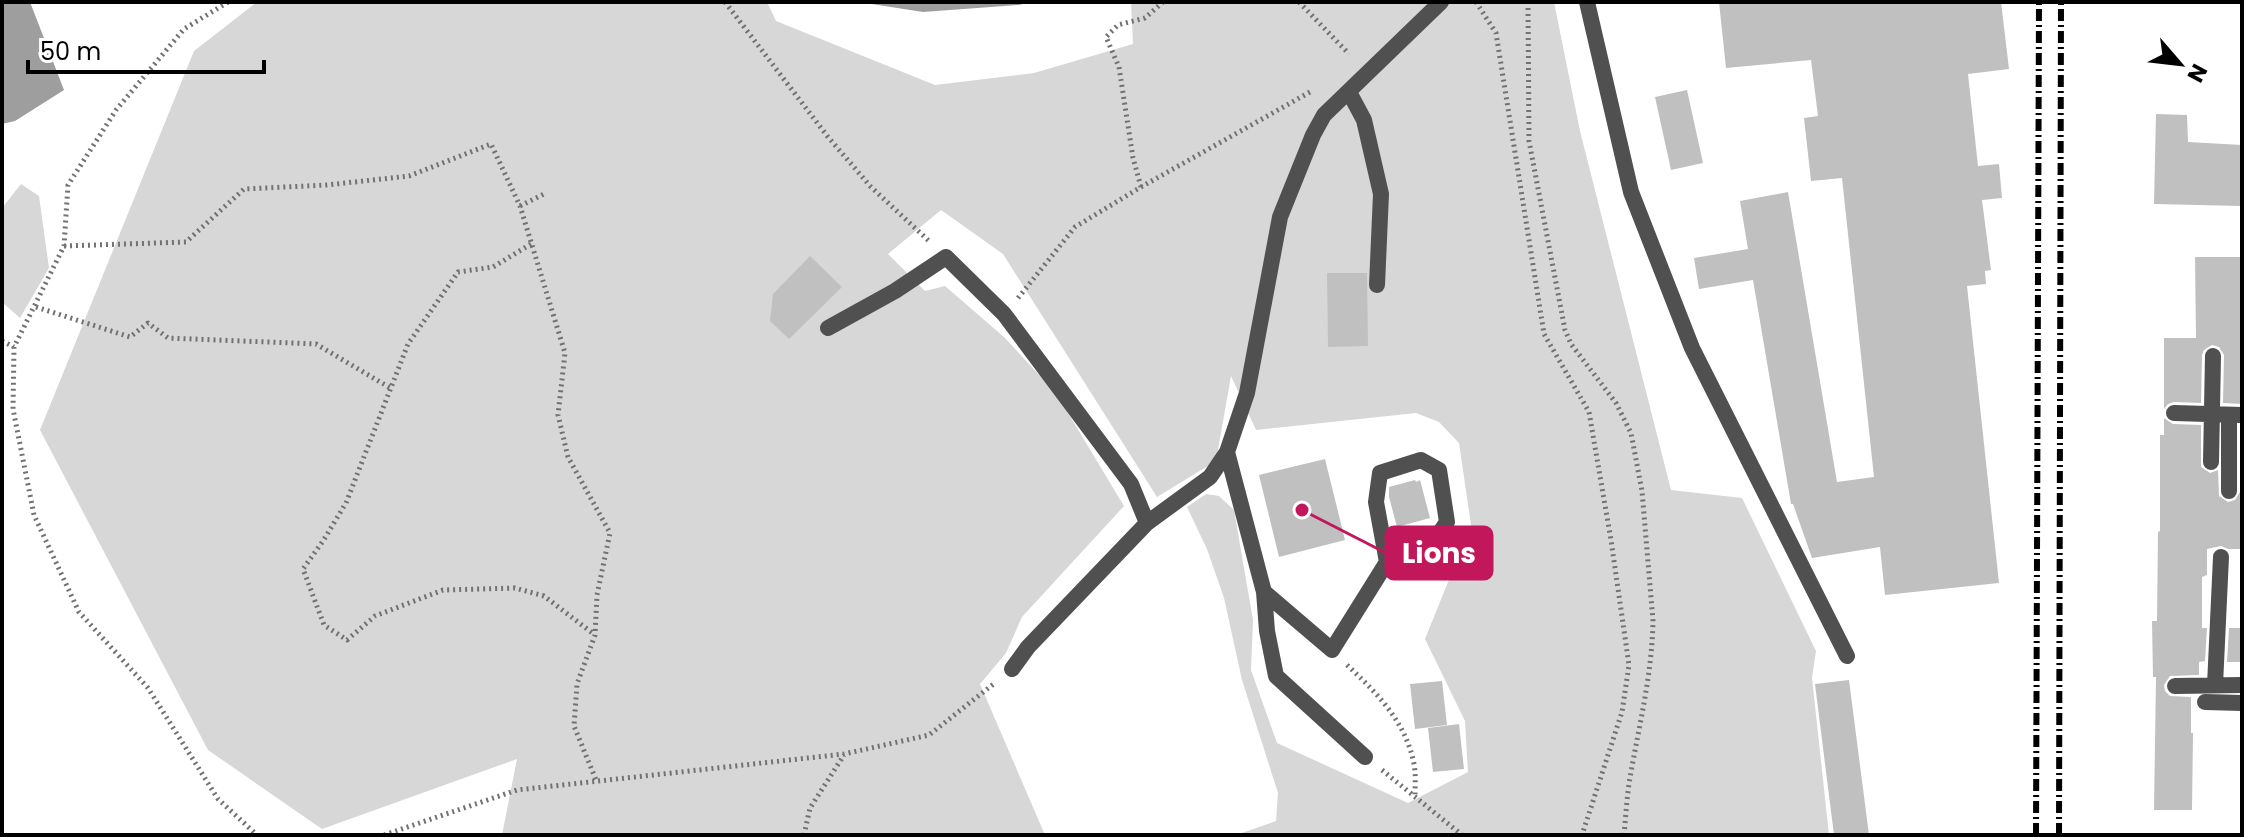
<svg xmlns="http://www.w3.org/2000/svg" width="2244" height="837" viewBox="0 0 2244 837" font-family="Poppins,sans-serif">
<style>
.green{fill:#d7d7d7}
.water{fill:#9e9e9e}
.building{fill:#c0c0c0}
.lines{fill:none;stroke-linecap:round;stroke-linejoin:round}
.path{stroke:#727272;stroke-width:5;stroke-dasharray:2 4;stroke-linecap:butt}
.service{stroke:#505050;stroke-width:16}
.rail{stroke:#000;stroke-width:6;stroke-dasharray:12 4 2 4;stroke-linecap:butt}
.leader{fill:none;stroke:#c2185b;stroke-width:3}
.callout-dot{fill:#c2185b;stroke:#fff;stroke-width:3}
.callout{fill:#c2185b;stroke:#c2185b;stroke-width:3}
.callout-label{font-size:28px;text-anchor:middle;font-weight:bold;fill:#fff}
</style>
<rect width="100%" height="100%" fill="#fff"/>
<path class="green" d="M 257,2 L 767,2 L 776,21 L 935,85 L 1034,73 L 1133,44 L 1131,2 L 1554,2 L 1580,131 L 1671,490 L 1742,498 L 1816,651 L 1812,678 L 1829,835 L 1236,835 L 1276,821 L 1278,793 L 1242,680 L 1224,598 L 1207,549 L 1187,507 L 1206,494 L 1219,496 L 1234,510 L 1253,620 L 1251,670 L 1277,743 L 1408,803 L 1468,772 L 1465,721 L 1425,639 L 1471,525 L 1459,443 L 1439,422 L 1416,413 L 1256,430 L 1231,376 L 1216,461 L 1157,497 L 1003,254 L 941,210 L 888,254 L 925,291 L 945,286 L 1004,337 L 1056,393 L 1124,506 L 1022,617 L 1006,653 L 980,684 L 1045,835 L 502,835 L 517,759 L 322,829 L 208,750 L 40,430 L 194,51 Z
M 21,184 L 39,196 L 49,268 L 20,318 L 2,302 L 2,208 Z"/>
<path class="water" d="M 2,2 L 30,2 L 64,90 L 15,121 L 2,124 Z
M 859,2 L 1031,2 L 1019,5 L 923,12 Z"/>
<path class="building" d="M 1719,2 L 2001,2 L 2009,69 L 1968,74 L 1978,166 L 1999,164 L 2002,198 L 1982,200 L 1991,270 L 1985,271 L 1986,284 L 1967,286 L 1999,583 L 1885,595 L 1880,547 L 1812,558 L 1793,504 L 1791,504 L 1753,280 L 1699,289 L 1694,258 L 1748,249 L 1740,201 L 1788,192 L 1837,482 L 1874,477 L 1842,178 L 1811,181 L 1804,118 L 1818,116 L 1811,60 L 1726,68 Z
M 1687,90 L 1703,163 L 1671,170 L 1655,97 Z
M 2156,114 L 2187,115 L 2188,142 L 2242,145 L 2242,206 L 2154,204 Z
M 810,256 L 842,287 L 789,339 L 770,321 L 773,294 Z
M 2195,257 L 2242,257 L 2242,404 L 2223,403 L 2224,355 L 2219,347 L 2212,345 L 2204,350 L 2202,355 L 2201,403 L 2174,402 L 2168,404 L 2164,409 L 2164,338 L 2196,338 Z
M 1327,273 L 1367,273 L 1368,346 L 1328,347 Z
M 2164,418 L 2173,424 L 2201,425 L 2201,467 L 2210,473 L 2218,470 L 2219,496 L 2228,502 L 2235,500 L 2240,492 L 2240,426 L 2242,426 L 2242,549 L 2228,549 L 2221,546 L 2207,549 L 2207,575 L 2202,577 L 2202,628 L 2207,628 L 2205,661 L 2199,662 L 2199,675 L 2170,676 L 2164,685 L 2165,691 L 2170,696 L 2191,697 L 2191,733 L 2193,733 L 2192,810 L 2154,810 L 2156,677 L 2153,677 L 2152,621 L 2157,621 L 2158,532 L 2160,531 L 2160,435 L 2164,435 Z
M 1325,459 L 1345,540 L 1279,557 L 1259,475 Z
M 1415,480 L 1416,482 L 1420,480 L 1430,518 L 1397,527 L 1389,497 L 1389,487 Z
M 2229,628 L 2242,628 L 2242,662 L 2227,662 Z
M 1849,680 L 1869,835 L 1834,835 L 1815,684 Z
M 1442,681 L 1447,725 L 1415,729 L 1410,684 Z
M 1459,724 L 1464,769 L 1433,772 L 1428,728 Z"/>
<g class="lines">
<path class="path" d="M 228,2 L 184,29 L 116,110 L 68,185 L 64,246 L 14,347 L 13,409 L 34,515 L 79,612 L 148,688 L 218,799 L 257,835
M 725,2 L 828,137 L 871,187 L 929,241
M 1299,2 L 1349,54
M 1476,2 L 1496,33 L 1544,334 L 1589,412 L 1611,540 L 1629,665 L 1622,712 L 1582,835
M 1528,2 L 1529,141 L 1565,330 L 1571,344 L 1616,403 L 1631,433 L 1642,491 L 1653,621 C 1652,673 1640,722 1631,772 C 1627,793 1626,814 1624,835
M 1141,187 L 1133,158 L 1119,67 L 1106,37 L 1118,25 L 1145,18 L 1163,2
M 520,206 L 546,193
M 531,244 L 493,267 L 458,272 L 408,344 L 346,503 L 323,541 L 303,569 L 324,625 L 347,640 L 375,616 L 443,590 L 515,588 L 544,596 L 595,635
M 64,246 L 186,242 L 244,189 L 327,185 L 409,176 L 491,144 L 520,206 L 565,353 L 558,415 L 568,457 L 610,533 L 597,595 L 595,635 L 577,684 L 574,726 L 596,780
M 1018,298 L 1075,227 L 1141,187 L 1310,92
M 36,307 L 130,337 L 148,323 L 168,338 L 316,344 L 392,389
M 2,341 L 14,347
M 1347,665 C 1377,693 1406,722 1414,764 C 1416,774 1415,786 1415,796
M 1382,770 L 1462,835
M 384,835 L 517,790 L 844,754 L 929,735 L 996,682
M 804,835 L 810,808 L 844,755"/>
<path class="service" d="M 1587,2 L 1631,192 L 1692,348 L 1847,656
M 1349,92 L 1364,120 L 1381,194 L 1377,285
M 828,328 L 895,291 L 946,257 L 1004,314 L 1131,484 L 1147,523
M 2174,413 L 2242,415
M 1227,452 L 1264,592 L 1267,631 L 1276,676 L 1365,757
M 2211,462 L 2213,356
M 2229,491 L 2229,415
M 1264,592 L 1332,650 L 1387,562 L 1424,556 L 1447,522 L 1439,470 L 1421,460 L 1380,473 L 1376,502 L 1387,562
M 1012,669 L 1028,647 L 1147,523 L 1210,477 L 1227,452 L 1247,393 L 1280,217 L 1313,135 L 1324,115 L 1441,2
M 2215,685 L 2221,557
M 2175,686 L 2242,685
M 2205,702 L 2242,703"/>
<path class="rail" d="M 2036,835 L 2039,2
M 2059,835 L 2061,2"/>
</g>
<path class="leader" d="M1302 510L1386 553"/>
<circle class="callout-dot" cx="1302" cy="510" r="8"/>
<rect class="callout" x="1386" y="527" width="106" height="52" rx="8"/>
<g class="callout-label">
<text x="1439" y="563">Lions</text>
</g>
<rect width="2244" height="837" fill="none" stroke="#000000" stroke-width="8"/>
<g transform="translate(2180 64) rotate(118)" stroke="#ffffff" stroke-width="6" paint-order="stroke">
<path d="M0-6L14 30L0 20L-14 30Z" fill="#000000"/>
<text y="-12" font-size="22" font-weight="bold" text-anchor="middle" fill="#000000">N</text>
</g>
<path d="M28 60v12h236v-12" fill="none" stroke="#000000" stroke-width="4"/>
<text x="40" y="60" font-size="24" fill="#000000" stroke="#ffffff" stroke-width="6" paint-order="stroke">50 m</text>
</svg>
